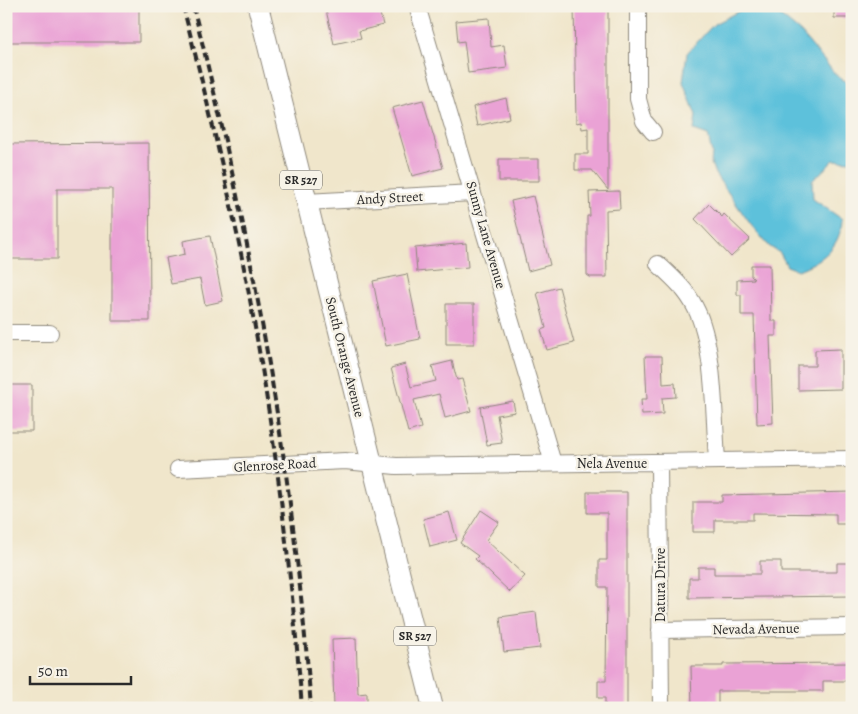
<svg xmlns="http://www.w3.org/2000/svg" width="858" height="714" viewBox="0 0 858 714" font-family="Alegreya,serif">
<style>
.water{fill:#5dc1db;stroke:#447683}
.building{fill:#eaa2d5}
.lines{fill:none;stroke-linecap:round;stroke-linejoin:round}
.minor-casing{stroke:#8e887b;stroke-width:18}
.major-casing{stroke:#8e887b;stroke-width:22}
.minor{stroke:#fff;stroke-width:16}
.major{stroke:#fff;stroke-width:20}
.rail{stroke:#2b2b2b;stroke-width:4;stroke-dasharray:8 4;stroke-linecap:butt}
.labels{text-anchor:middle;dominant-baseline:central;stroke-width:5;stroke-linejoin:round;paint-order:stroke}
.shield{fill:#f7f3e8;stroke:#686764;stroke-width:1}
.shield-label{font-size:12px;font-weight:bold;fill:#2b2b2b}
.street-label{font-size:14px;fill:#2b2b2b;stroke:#f7f3e8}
</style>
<rect width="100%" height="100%" fill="#f7f3e8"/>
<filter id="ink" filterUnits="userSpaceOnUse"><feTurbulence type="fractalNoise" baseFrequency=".02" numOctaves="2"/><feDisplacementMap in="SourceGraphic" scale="10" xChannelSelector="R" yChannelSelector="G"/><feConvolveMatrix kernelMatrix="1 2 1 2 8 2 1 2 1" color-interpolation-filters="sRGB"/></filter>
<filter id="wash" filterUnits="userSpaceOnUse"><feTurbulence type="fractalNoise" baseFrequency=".0096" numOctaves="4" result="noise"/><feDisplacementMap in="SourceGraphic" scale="20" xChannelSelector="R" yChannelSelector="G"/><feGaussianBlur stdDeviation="1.12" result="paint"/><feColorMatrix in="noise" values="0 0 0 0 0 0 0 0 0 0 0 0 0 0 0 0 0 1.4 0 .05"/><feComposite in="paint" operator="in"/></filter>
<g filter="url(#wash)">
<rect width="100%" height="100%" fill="#f0e6cb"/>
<path class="water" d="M 771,8 L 801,33 L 837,76 L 852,85 L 852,161 L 834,160 L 812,181 L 813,199 L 842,219 C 841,247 822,261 798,270 L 787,266 L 780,253 L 770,247 L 751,225 L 715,174 L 711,163 L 712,154 L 708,135 L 694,130 L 696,115 L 683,82 L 687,53 L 714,24 L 743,9 Z"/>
<g id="blocks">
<path class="building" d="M 6,6 L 139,6 L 139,42 L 6,42 Z
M 325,6 L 378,6 L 383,25 L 359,31 L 361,38 L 334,44 Z
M 574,6 L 608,6 L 608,190 L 592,170 L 575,170 L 575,154 L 588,154 L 588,128 L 582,129 L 581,122 L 576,123 Z
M 834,6 L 852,6 L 852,18 L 834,18 Z
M 489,18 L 491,47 L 504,45 L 507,68 L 468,73 L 464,41 L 458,42 L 456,21 Z
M 506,98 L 510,118 L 477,126 L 473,107 Z
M 423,100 L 443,168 L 412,176 L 392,108 Z
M 149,143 L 150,321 L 112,321 L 112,189 L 57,189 L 57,259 L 6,259 L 6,144 Z
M 499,159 L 539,159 L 539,181 L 499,181 Z
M 619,191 L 620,209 L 606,210 L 607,277 L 590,277 L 587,275 L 587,216 L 590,216 L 589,192 Z
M 533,196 L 550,265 L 528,271 L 511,201 Z
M 709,204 L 722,217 L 724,214 L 750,239 L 731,257 L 695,219 Z
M 210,236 L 223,301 L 205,305 L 200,279 L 171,284 L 166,258 L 185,254 L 183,241 Z
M 466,243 L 468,267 L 417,272 L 415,248 Z
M 751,265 L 770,265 L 771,321 L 776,321 L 776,336 L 770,336 L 773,423 L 757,424 L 754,315 L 741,315 L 741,295 L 737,295 L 737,280 L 754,279 L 751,276 Z
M 407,274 L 420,339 L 386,346 L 373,281 Z
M 559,287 L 574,343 L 547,350 L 541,330 L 546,328 L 537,293 Z
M 446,304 L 474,304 L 474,344 L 446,344 Z
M 841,349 L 841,389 L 798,390 L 798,366 L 815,366 L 815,350 Z
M 645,356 L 662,356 L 663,384 L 675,383 L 676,397 L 662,398 L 663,414 L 642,415 L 641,399 L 647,399 Z
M 452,361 L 457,380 L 462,379 L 471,411 L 445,418 L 439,394 L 414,400 L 421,428 L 408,432 L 391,368 L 405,364 L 411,387 L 436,381 L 432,366 Z
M 6,385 L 32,385 L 32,431 L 6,431 Z
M 513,401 L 515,412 L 497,415 L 502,443 L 487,445 L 480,407 Z
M 587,492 L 627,492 L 627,708 L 605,708 L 605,698 L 598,698 L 598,681 L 606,681 L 607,587 L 599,587 L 599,560 L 607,560 L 607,513 L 587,513 Z
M 852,492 L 852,524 L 836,524 L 836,514 L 753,513 L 753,520 L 715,520 L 715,532 L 693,532 L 693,502 L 722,502 L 722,495 Z
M 481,510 L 499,522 L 486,540 L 525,576 L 510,592 L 475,559 L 478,556 L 460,543 Z
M 449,512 L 457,540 L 430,547 L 423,519 Z
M 760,561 L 781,561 L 781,572 L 837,572 L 837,563 L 852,563 L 852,596 L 689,598 L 689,578 L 698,578 L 698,567 L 714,567 L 714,574 L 760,574 Z
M 536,612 L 540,648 L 504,652 L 500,617 Z
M 356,638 L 358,694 L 367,693 L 367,708 L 334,708 L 332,639 Z
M 852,663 L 852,681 L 823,681 L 823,691 L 718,691 L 718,708 L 692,708 L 691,666 L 723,666 L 723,664 Z"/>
</g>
</g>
<g filter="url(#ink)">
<use href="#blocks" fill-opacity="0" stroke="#8e887b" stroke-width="1"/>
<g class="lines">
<g class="minor-casing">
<path id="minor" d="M 417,6 L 553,463
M 638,6 L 638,99 L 644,121 L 653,132
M 306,202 L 473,193
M 658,264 C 672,277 686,289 695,307 C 715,344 714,418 717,461
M 6,333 L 50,333
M 659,462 L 661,708
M 178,469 L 345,461 L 396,466 L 852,459
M 660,630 L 852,627"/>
</g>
<g class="major-casing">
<path id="major" d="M 258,6 L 433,708"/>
</g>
<use href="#minor" class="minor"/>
<use href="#major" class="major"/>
<path class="rail" d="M 183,6 C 207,100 230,194 248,289 C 274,427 291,567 302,708
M 193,6 C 252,240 293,467 311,708"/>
</g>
</g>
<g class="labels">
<g class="shield">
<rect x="280" y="170.5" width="42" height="19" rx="4"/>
<rect x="394" y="626.5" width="42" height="19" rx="4"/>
</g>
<g class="shield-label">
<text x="301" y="180">SR 527</text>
<text x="415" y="636">SR 527</text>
</g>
<g class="street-label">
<text transform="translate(390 198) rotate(-3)">Andy Street</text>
<text transform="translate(486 235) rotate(74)">Sunny Lane Avenue</text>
<text transform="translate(345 357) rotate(76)">South Orange Avenue</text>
<text x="612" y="463">Nela Avenue</text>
<text transform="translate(275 465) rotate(-3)">Glenrose Road</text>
<text transform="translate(660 585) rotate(-90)">Datura Drive</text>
<text transform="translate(756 629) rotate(-1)">Nevada Avenue</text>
</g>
</g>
<rect width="858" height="714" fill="none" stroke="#f7f3e8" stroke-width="25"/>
<path d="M30 676v8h101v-8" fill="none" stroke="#2b2b2b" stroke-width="2.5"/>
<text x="38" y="676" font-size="15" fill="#2b2b2b" stroke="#f7f3e8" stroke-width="4" paint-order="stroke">50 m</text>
</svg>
